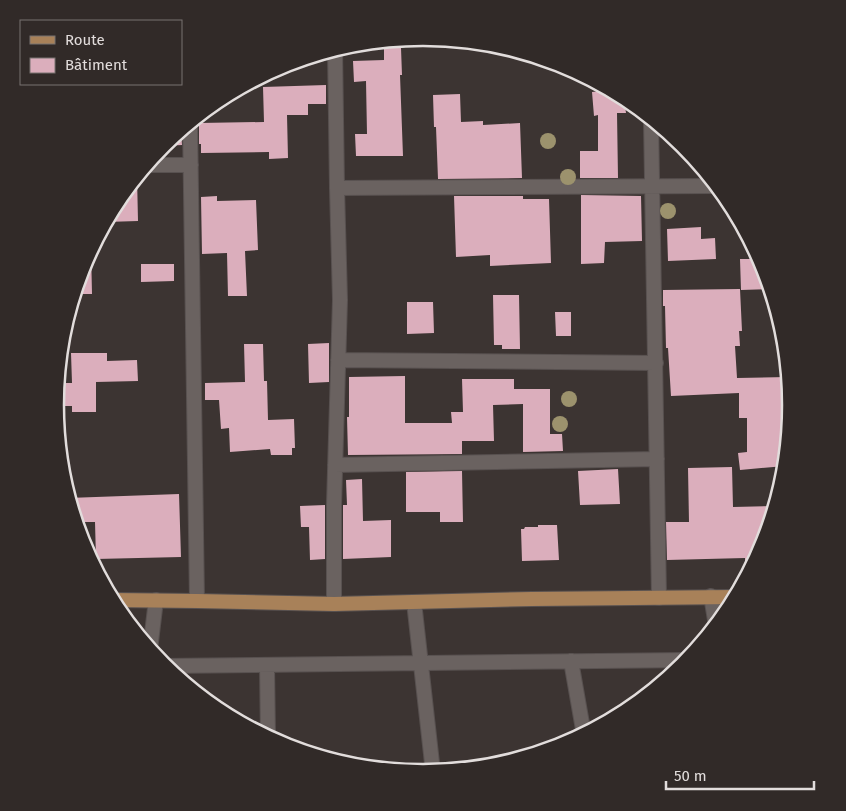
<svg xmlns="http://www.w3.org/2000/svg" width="846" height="811" viewBox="0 0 846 811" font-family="'Fira Sans',sans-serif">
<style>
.building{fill:#dbaebc}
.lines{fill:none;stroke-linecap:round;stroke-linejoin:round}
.minor-casing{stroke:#585150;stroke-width:16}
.primary-casing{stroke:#585150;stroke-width:16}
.minor{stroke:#6a6260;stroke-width:14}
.primary{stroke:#a88159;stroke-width:14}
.tree{fill:#9c926d}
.rim{fill:none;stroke:#e2dddc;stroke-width:2.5}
</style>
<rect width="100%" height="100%" fill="#3c3432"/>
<path class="building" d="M 384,48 L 401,48 L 402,75 L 400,75 L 403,156 L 356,156 L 355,134 L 367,134 L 366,81 L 354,82 L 353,61 L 384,60 Z
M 326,85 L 326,104 L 308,104 L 308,115 L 287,115 L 288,158 L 269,159 L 269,152 L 201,153 L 201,144 L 199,144 L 199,123 L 264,122 L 263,87 Z
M 610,90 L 624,98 L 626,113 L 617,113 L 618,178 L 580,178 L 580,151 L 598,151 L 598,115 L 594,116 L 592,92 Z
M 460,94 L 461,122 L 483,121 L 483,125 L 520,123 L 522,178 L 438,179 L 436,127 L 434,127 L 433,95 Z
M 181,130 L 182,145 L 162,146 L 163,145 Z
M 137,176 L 138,221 L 106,222 L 117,201 Z
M 581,195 L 641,196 L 642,241 L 605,242 L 604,263 L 581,264 Z
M 217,196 L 217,201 L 256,200 L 258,250 L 245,251 L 247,296 L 228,296 L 227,253 L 202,254 L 201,197 Z
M 454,196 L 523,196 L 523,199 L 549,199 L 551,263 L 490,266 L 490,255 L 456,257 Z
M 701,227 L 701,239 L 715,238 L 716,259 L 668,261 L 667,229 Z
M 91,249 L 92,294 L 74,294 L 83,264 Z
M 740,259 L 760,259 L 763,265 L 770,289 L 741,290 Z
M 141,264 L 174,264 L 174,281 L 141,282 Z
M 740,289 L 742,331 L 739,331 L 740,346 L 735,346 L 737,378 L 788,377 L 791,406 L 785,466 L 740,470 L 738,453 L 747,452 L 747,418 L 739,418 L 739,393 L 671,396 L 668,348 L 666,348 L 665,306 L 663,306 L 663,290 Z
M 493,295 L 519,295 L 520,349 L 502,349 L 502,345 L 494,345 Z
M 407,302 L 433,302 L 434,333 L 407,334 Z
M 555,312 L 571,312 L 571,336 L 556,336 Z
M 329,343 L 329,382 L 309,383 L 308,344 Z
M 244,344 L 263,344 L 264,381 L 267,381 L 268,420 L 294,419 L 295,448 L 292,448 L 292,455 L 271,455 L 270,449 L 230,452 L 229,428 L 221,429 L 219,400 L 205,400 L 205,383 L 245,382 Z
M 71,353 L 107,353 L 107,361 L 137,360 L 138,381 L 96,382 L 96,412 L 72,412 L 72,406 L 60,406 L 59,383 L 72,383 Z
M 405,376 L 405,423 L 452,423 L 451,412 L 463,412 L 462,379 L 514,379 L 514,389 L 550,389 L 550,434 L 562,434 L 563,451 L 523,452 L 523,404 L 493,405 L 494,441 L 462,441 L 462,454 L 348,455 L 347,417 L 349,417 L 349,377 Z
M 732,467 L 733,507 L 775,506 L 763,547 L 745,579 L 745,558 L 667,560 L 666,522 L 689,522 L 688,468 Z
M 618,469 L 620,504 L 580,505 L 578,471 Z
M 462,471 L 463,522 L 440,522 L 440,512 L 406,512 L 406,472 Z
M 362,479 L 363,521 L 391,520 L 391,557 L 343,559 L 343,505 L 347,505 L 346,480 Z
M 179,494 L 181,557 L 96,559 L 95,522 L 76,522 L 68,498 Z
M 325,505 L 325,559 L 310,560 L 309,527 L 301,527 L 300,506 Z
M 538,525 L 557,525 L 559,560 L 522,561 L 521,529 L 524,529 L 525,527 L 538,527 Z"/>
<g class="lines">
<g class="minor-casing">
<path id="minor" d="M 651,119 L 659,598
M 190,123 L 197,601
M 146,165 L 191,165
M 337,188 L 716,186
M 338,360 L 656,363
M 335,465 L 657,459
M 711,596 L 716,626
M 414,602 L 433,772
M 334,604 L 334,505 L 340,300 L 337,188 L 335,49
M 150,650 L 156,600
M 571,661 L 584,735
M 267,665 L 268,738
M 164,666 L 688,660"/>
</g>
<g class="primary-casing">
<path id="primary" d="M 112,600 L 197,601 L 334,604 L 532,599 L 736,597"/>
</g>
<use href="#minor" class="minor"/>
<use href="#primary" class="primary"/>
</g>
<g class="tree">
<circle cx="548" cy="141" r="8"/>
<circle cx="568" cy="177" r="8"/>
<circle cx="668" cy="211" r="8"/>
<circle cx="569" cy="399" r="8"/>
<circle cx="560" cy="424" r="8"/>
</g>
<path d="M0 0H846V811H0ZM64 405a359 359 0 1 1 718 0a359 359 0 1 1-718 0Z" fill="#312a28" fill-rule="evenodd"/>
<path class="rim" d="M64 405a359 359 0 1 1 718 0a359 359 0 1 1-718 0Z"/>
<rect x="20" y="20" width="162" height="65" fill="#312a28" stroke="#787270"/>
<rect x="30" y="36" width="25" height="8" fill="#a88159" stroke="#787270"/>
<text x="65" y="45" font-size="15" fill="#e2dddc">Route</text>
<rect x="30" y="58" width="25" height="15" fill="#dbaebc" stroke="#787270"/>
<text x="65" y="70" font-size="15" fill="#e2dddc">Bâtiment</text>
<path d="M666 781v8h148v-8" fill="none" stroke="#e2dddc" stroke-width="2.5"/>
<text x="674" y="781" font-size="15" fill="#e2dddc" stroke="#312a28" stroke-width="4" paint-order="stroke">50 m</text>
</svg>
